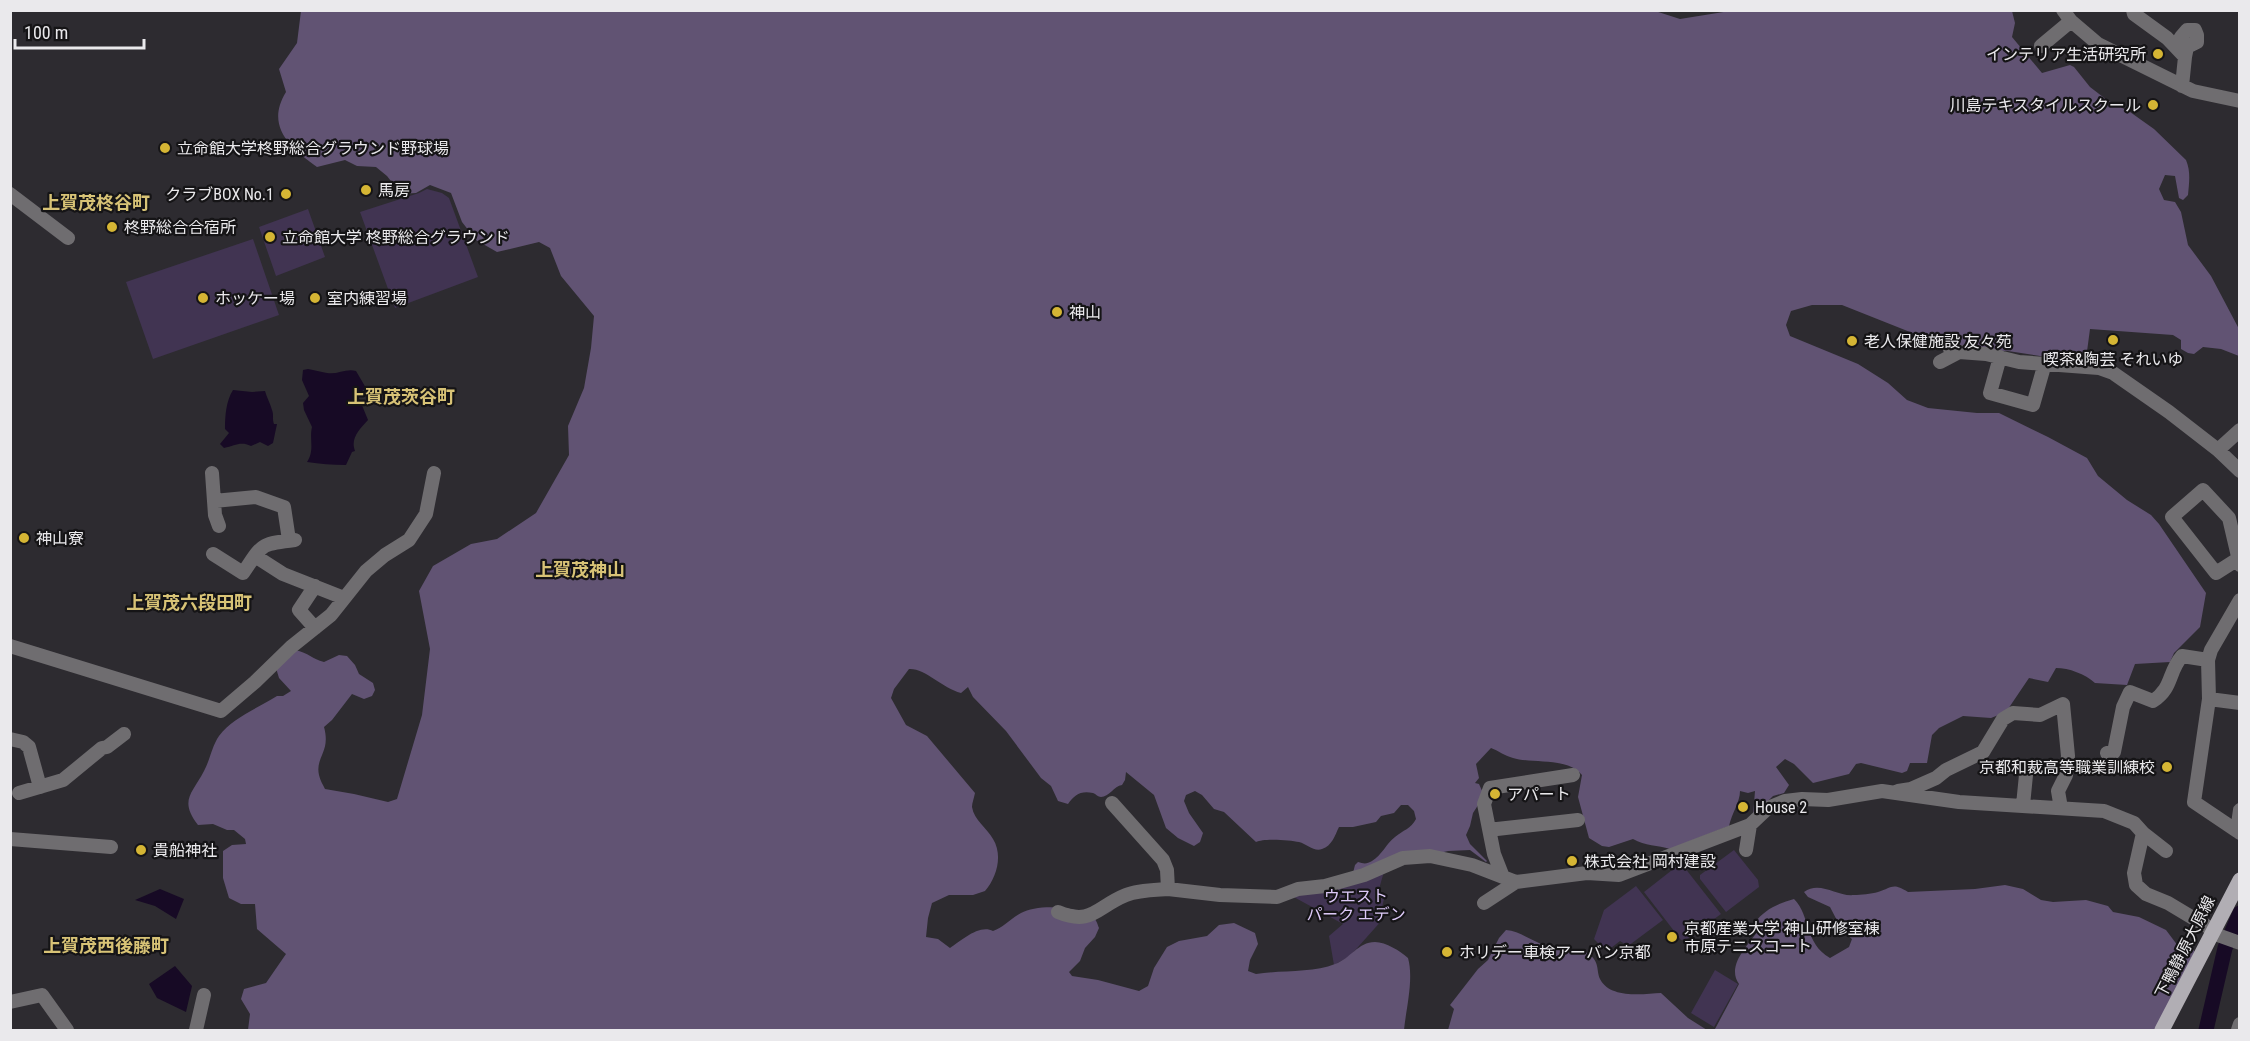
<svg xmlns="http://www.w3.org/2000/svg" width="2250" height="1041" viewBox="0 0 2250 1041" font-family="'Roboto Condensed','Noto Sans JP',sans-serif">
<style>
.green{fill:#413452}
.forest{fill:#615373}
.water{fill:#170a25}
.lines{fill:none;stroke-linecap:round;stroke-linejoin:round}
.river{stroke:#170a25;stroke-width:15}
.minor{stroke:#6f6d70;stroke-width:14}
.major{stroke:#b1aeb4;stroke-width:15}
.poi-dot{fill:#d5b534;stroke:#151416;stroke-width:2}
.labels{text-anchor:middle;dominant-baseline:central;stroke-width:4.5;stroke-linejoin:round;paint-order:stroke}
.poi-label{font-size:16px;fill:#eae9ec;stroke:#151416;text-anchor:start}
.park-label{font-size:16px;fill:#ddc9f8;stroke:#151416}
.street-label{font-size:16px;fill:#eae9ec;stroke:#151416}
.neighbourhood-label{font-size:18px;font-weight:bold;fill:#d8c376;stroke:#151416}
</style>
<rect width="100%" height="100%" fill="#2d2b30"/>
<path class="green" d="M 427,189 L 442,193 L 449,198 L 478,277 L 395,308 L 360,212 L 419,193 Z
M 308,209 L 325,257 L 276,276 L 259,227 Z
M 253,239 L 279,315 L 153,359 L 126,282 Z
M 1734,850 L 1758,880 L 1759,887 L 1726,912 L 1700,879 L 1700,875 Z
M 1681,863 L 1721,914 L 1687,939 L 1681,940 L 1644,892 Z
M 1385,868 L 1377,896 L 1384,899 L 1380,916 L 1383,919 L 1350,956 L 1334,965 L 1329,936 L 1343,924 L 1292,896 Z
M 1636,886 L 1663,920 L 1628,946 L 1620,941 L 1611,948 L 1604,949 L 1594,939 L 1604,910 Z
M 1715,970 L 1738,984 L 1714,1027 L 1691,1013 Z"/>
<path class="forest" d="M 1652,10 L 1680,19 L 1736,10 L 2012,11 L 2015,23 L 2012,37 L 2042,73 L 2070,65 L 2074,67 L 2090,87 L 2107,100 L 2130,112 L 2154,129 L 2186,160 C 2191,172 2189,183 2188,195 L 2183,200 L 2179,198 L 2175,176 L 2165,175 L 2159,189 L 2164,200 L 2175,202 L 2181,212 L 2188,245 L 2211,276 L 2239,329 L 2239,356 L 2221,349 L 2203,347 L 2194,354 L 2188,353 L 2181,349 L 2181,340 L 2173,335 L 2090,329 L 2086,359 L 2078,362 L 2008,351 L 1963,350 L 1910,332 L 1842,305 L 1812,305 L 1791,311 L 1786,325 L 1790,336 L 1858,364 L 1888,383 L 1907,400 L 1928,408 L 1977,413 L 1999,413 L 2048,437 L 2087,458 L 2098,476 L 2127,500 L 2151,515 L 2159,524 L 2206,593 L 2200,627 L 2174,653 L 2170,662 L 2135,664 L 2127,685 L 2095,683 C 2085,674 2069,668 2056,668 L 2048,682 L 2029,678 L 2006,712 L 1991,718 L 1963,716 L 1939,728 L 1932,735 L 1927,763 L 1910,763 L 1907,771 L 1902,773 L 1861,763 L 1856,764 L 1849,774 L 1813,783 L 1794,764 L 1785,759 L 1776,767 L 1789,785 L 1784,793 L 1773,796 L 1753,816 L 1755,791 L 1748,793 L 1740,791 C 1740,802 1732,813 1729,826 L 1670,849 C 1658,845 1645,846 1633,839 L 1609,847 L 1602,846 L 1589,838 L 1578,797 L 1582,775 C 1568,757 1532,764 1513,758 C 1505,756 1499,751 1491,748 L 1476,764 L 1479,778 L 1475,783 L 1479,784 L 1483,793 L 1482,799 L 1473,813 L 1470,826 L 1466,835 L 1470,844 L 1487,861 L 1486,862 L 1470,850 L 1448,851 L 1353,873 L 1355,865 L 1358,862 C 1364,864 1367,864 1372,861 C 1382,855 1386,844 1395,837 C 1403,830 1411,829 1416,819 L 1414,811 L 1408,805 L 1401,805 L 1394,813 L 1381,816 L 1376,822 L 1353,827 L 1339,827 C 1335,835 1332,846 1322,849 C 1314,852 1307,844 1299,842 C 1290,840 1264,838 1256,842 L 1224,812 L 1214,809 L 1202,795 L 1195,791 L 1186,795 L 1184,801 L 1189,813 L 1203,833 L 1200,842 L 1194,846 L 1178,838 L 1166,828 L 1154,795 L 1126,772 L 1125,780 L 1122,785 C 1114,786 1109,797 1101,797 C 1098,797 1096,794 1093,793 C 1081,790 1074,795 1068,804 L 1058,801 L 1051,786 L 1041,778 L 1006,731 L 973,697 L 968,687 L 961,693 C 942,688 925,668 909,669 L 894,689 L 891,698 L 906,725 L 927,736 L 975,793 C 974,798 972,803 972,807 C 974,820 987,828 993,839 C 1003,855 997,877 985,891 L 973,895 L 949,895 L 932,903 L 928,918 L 926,937 L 938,939 L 950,948 C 961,941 979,924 993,931 C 1004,927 1011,918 1021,913 C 1037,904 1075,906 1091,916 C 1096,918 1097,923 1099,928 L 1095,937 L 1085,948 L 1080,961 L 1069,972 L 1072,976 L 1098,980 L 1139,991 L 1148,986 L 1154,968 L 1167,947 L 1179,941 L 1207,936 L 1219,925 L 1234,923 L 1255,933 L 1258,944 L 1250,960 L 1248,971 L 1256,974 C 1280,970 1313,973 1335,964 C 1350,959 1358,942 1375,942 C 1386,942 1400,951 1408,958 C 1414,979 1406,1009 1404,1030 L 248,1030 L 250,1014 L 241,999 L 244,989 L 266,983 L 286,954 L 257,929 L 255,904 L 241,904 L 229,898 L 223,878 L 223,851 L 232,845 L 246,844 L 245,839 L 234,830 L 227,830 L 213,824 L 198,825 C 179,800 192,794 204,771 C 210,760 212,746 219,736 C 232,718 258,708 277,696 L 283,696 L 291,691 L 279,678 L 276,668 L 295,650 C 309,653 312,659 324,662 L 339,655 L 347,656 L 355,665 L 359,674 L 373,683 L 375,690 L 372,696 L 364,699 L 352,694 L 332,720 L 324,727 C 331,752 315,757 319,775 C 320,780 323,785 325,789 L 354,794 L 388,802 L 397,799 L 422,715 L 430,649 L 419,591 L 433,566 L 471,544 L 497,539 L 536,513 L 569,455 L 568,426 L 584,388 L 591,348 L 594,316 L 561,276 L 550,248 L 539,242 L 497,252 L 476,240 L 462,222 L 451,193 L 430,185 L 416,193 L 401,194 L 387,176 L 376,167 L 357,166 L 345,160 L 317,167 C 290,148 265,126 286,92 L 279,69 L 297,43 L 301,11 Z
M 2005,885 L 2023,889 L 2041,900 L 2053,902 L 2086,900 L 2108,906 L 2113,912 L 2139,917 L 2166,930 L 2178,946 L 2193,949 L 2196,954 L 2156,1030 L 1711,1030 L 1715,1029 L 1739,984 C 1726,966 1748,945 1758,931 L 1755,923 C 1763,910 1779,903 1794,899 C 1811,916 1804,943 1830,958 L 1849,947 L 1852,939 L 1843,932 L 1830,907 L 1808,897 L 1804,892 C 1820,880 1837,897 1854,895 C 1861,895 1871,894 1878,892 C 1892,888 1892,882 1908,892 L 1975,889 Z
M 1506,930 C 1520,931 1531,941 1545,945 C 1554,948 1583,949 1589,954 C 1600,963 1596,969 1600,979 C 1610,999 1643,994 1661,993 L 1688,1018 L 1707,1030 L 1448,1030 L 1454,1009 L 1450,1005 L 1478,969 L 1488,960 L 1499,938 Z"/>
<path class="water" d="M 308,369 C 315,370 320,372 327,373 C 337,375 346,368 356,371 L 366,388 L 362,391 L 359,398 L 368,420 C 360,429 350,438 355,451 L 352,452 L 346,465 C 332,465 320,464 307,462 C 315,450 309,440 312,427 L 304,410 L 303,403 L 309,396 L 302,380 L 303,370 Z
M 233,390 L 252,392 L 265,391 C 267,398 270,403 272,410 C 274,415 272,419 274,424 L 277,424 L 273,443 L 268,446 L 260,442 L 251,446 C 240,441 235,446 224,448 L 220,444 L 229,433 L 225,429 C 225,416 226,401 233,390 Z
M 160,889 L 184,899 L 176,919 L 155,906 L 135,900 Z
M 175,966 L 192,986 L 186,1012 L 157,998 L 149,984 Z"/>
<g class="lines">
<path class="river" d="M 2206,1030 L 2225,948 L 2240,913"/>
<path class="minor" d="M 2063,10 L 2071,21 L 2098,44 L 2193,91 L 2240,101
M 2133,10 L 2134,14 L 2167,38 L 2185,57 L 2182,86
M 2041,46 L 2071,21
M 2185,57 L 2187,47 L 2197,42 L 2197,35 L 2195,30 L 2187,30 L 2181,37 L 2187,47
M 10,194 L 68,238
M 1950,349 L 1959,352 L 1986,354 L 2019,362 L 2099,368 L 2113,373 L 2169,412 L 2218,450 L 2240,471
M 2000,357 L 1990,393 L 2033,405 L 2045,363
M 1940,362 L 1959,352
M 2218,450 L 2240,430
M 212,473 L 215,515 L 219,526
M 214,501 L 256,497 L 284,507 L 289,540
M 213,554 L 243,573 C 263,544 259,544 295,540
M 255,556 L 283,574 L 344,598
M 2238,559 L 2216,573 L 2172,517 L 2203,490 L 2229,518 L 2240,565
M 315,586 L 299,610 L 315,628
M 2240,600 L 2211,650 L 2208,660 L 2209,699 L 2194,802 L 2240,833
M 10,646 L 221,711 L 255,682 L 291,647 L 331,615 L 366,571 L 385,555 L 409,540 L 426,514 L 434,473
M 2209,699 L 2240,703
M 10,739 L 23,742 L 29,747 L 40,787
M 2107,753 L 2114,752 L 2123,707 L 2130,692 L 2153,701 C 2173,688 2168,672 2182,656 L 2208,660
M 2023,769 L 2026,775 L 2023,805
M 1898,791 L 1911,789 L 1936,778 L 1946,770 L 1983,752 L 2003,719 L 2013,713 L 2040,715 L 2063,704 L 2068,756 L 2066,775 L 2058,791 L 2061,808
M 19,793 L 63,780 L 102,748 L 107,747 L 124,734
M 1112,803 L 1163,860 L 1167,870 L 1168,889 L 1220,895 L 1277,897 L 1298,889 L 1325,886 L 1364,875 L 1403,858 L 1430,856 L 1472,865 L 1516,882 L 1587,873 L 1619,875 L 1750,825 L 1768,808 L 1785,801 L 1802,799 L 1828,800 L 1882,791 L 1959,802 L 2104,811 L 2134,823 L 2143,833 L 2134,873 L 2136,885 L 2146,894 L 2168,903 L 2213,930
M 1490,828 L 1497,829 L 1578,820
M 2237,831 L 2240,810
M 2143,833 L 2166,851
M 10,839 L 111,847
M 1746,850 L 1750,825
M 1503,877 L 1494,854 L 1484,804 L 1490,788 L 1573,775
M 1484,903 L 1516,882
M 1058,912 C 1092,926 1096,907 1126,895 C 1138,890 1154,890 1168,889
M 2212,933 L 2240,943
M 10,1002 L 42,995 L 67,1030
M 196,1030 L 204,995
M 2238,1030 L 2240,1024"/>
<path class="major" d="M 2162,1030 L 2240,880"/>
</g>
<g class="poi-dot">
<circle cx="2158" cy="54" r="6"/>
<circle cx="2153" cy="105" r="6"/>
<circle cx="165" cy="148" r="6"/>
<circle cx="366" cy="190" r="6"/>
<circle cx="286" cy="194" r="6"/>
<circle cx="112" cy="227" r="6"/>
<circle cx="270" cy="237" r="6"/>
<circle cx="203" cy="298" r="6"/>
<circle cx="315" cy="298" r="6"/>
<circle cx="1057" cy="312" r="6"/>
<circle cx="2113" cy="340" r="6"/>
<circle cx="1852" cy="341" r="6"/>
<circle cx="24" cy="538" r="6"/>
<circle cx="2167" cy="767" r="6"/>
<circle cx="1495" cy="794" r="6"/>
<circle cx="1743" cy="807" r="6"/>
<circle cx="141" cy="850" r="6"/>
<circle cx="1572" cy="861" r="6"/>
<circle cx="1672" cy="937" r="6"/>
<circle cx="1447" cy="952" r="6"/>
</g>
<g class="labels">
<g class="poi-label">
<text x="2146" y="54" text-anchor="end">インテリア生活研究所</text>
<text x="2141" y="105" text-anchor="end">川島テキスタイルスクール</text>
<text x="177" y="148">立命館大学柊野総合グラウンド野球場</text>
<text x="378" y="190">馬房</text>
<text x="274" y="194" text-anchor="end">クラブBOX No.1</text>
<text x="124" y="227">柊野総合合宿所</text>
<text x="282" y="237">立命館大学 柊野総合グラウンド</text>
<text x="215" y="298">ホッケー場</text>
<text x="327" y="298">室内練習場</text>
<text x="1069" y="312">神山</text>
<text x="1864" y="341">老人保健施設 友々苑</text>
<text x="2113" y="359" text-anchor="middle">喫茶&amp;陶芸 それいゆ</text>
<text x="36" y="538">神山寮</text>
<text x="2155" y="767" text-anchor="end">京都和裁高等職業訓練校</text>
<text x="1507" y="794">アパート</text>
<text x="1755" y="807">House 2</text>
<text x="153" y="850">貴船神社</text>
<text x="1584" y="861">株式会社 岡村建設</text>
<text x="1684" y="928">京都産業大学 神山研修室棟<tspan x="1684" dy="18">市原テニスコート</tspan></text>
<text x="1459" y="952">ホリデー車検アーバン京都</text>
</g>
<g class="park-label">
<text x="1356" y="896">ウエスト<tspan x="1356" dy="18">パーク エデン</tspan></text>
</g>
<g class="street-label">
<text transform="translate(2185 947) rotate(-63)">下鴨静原大原線</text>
</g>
<g class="neighbourhood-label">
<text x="96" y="202">上賀茂柊谷町</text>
<text x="401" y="396">上賀茂茨谷町</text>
<text x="580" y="569">上賀茂神山</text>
<text x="189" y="602">上賀茂六段田町</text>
<text x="106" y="945">上賀茂西後藤町</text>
</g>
</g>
<rect width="2250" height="1041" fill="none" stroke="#eae9ec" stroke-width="24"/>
<path d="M15 39v9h129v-9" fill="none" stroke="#eae9ec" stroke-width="3"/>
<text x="24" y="39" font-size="18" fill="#eae9ec" stroke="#151416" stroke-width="4.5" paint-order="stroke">100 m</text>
</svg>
